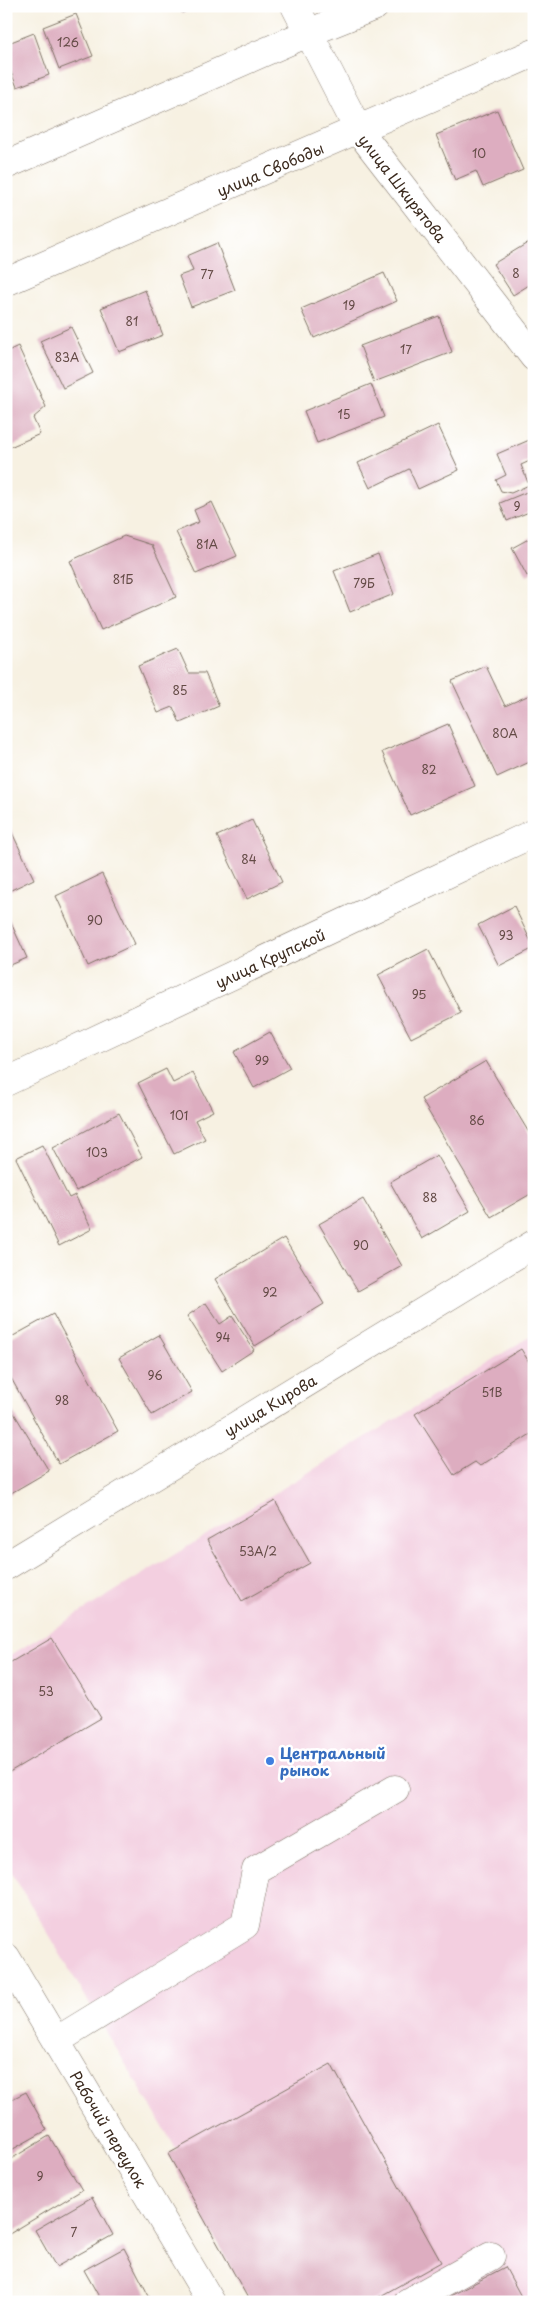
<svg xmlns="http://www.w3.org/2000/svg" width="540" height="2308" viewBox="0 0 540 2308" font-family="'Playpen Sans',sans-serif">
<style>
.built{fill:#f3cfe0}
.building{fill:#ddadc0}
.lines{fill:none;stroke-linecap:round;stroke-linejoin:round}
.minor-casing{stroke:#7d7063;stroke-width:29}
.minor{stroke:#fff;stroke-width:28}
.shop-dot{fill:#3f7fe0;stroke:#fff;stroke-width:2}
.labels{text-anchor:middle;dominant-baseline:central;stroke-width:5;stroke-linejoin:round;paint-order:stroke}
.number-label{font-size:12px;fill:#644b46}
.street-label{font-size:15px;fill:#3b2a1e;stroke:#fff}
.shop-label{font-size:15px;font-weight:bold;fill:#366cbe;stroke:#fff;text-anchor:start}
</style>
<rect width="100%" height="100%" fill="#fff"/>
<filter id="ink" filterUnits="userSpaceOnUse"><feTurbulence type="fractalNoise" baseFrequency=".02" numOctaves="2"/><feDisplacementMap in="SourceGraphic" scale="10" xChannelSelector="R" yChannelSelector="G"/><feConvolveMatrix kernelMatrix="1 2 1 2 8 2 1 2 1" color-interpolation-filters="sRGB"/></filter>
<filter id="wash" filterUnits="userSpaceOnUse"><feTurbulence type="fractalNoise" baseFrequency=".0096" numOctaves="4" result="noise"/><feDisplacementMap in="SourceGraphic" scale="20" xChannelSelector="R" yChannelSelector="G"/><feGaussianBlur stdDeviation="1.12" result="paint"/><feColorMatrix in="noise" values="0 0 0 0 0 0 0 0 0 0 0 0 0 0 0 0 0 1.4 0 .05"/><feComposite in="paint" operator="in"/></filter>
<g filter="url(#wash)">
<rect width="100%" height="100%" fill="#f7f1e2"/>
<path class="built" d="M 534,1334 L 534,2302 L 267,2302 L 6,1863 L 6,1658 Z"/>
<g id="blocks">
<path class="building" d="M 179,6 L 199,6 L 182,13 Z
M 76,14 L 93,56 L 59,69 L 43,27 Z
M 34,33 L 49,75 L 17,87 L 6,60 L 6,44 Z
M 497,110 L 523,170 L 483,187 L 476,171 L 455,180 L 436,135 Z
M 534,239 L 534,282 L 513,295 L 493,264 Z
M 217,243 L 235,290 L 191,307 L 179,276 L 193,271 L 187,256 Z
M 384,273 L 397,301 L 314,338 L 301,309 Z
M 145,290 L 163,335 L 119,352 L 101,308 Z
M 439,316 L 452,352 L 374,382 L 360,346 Z
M 71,327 L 93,373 L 63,388 L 40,341 Z
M 18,346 L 46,407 L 33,418 L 40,434 L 10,447 L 6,440 L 6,352 Z
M 371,384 L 384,417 L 317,443 L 304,411 Z
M 438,425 L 459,470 L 418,489 L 409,469 L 370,488 L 358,463 Z
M 534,438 L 534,459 L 521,465 L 529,485 L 511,493 L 501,491 L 496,480 L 506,475 L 497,454 Z
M 534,489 L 534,510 L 507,521 L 500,503 Z
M 212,502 L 237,556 L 196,574 L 176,532 L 199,522 L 194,510 Z
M 124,536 L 152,545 L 176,597 L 101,630 L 70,561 Z
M 534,536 L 534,572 L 527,576 L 512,548 Z
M 378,554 L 394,594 L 350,612 L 334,571 Z
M 178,649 L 189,673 L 205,673 L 219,706 L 180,723 L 173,707 L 158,713 L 138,666 Z
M 486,666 L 505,706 L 534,693 L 534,760 L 497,777 L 452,681 Z
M 448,724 L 475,786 L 410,815 L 382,752 Z
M 6,820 L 34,879 L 9,891 L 6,886 Z
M 252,820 L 282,882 L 247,899 L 217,836 Z
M 102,874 L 135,944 L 88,966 L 56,896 Z
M 514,906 L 534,948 L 499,966 L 478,925 Z
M 6,912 L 27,958 L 6,967 Z
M 428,949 L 461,1013 L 411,1038 L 378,975 Z
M 270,1032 L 290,1068 L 254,1088 L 234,1052 Z
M 486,1061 L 534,1141 L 534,1192 L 491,1217 L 421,1099 Z
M 166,1069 L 173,1083 L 193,1073 L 213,1111 L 195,1120 L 205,1139 L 174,1154 L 138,1083 Z
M 119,1113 L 142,1157 L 76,1191 L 53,1148 Z
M 42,1145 L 69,1198 L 75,1195 L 92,1229 L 59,1246 L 16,1158 Z
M 437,1155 L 470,1211 L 422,1239 L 390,1182 Z
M 363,1199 L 402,1266 L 358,1291 L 319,1224 Z
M 284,1238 L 324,1304 L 255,1346 L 215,1279 Z
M 206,1303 L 220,1324 L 232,1316 L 254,1350 L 222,1371 L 187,1316 Z
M 53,1314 L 118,1431 L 59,1464 L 6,1369 L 6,1340 Z
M 159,1335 L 192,1392 L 152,1415 L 119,1358 Z
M 521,1349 L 534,1370 L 534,1432 L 480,1466 L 475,1462 L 454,1475 L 415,1414 Z
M 6,1400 L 49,1471 L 6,1496 Z
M 275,1501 L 310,1563 L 242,1601 L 207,1540 Z
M 52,1638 L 101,1718 L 6,1774 L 6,1665 Z
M 331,2064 L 441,2262 L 370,2302 L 250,2302 L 168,2154 Z
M 26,2092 L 47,2130 L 6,2153 L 6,2102 Z
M 49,2136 L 82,2190 L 6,2236 L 6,2162 Z
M 92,2197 L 113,2235 L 56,2267 L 35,2230 Z
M 124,2248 L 152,2302 L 102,2302 L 84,2270 Z
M 505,2267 L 524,2302 L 439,2302 Z"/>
</g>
</g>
<g filter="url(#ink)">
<use href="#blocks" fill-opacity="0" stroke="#7d7063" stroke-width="1"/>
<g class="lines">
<g class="minor-casing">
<path id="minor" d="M 295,6 L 359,131 L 534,357
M 6,165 L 308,33 L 375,6
M 6,282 L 534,53
M 6,1082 L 534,833
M 6,1566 L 534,1244
M 6,1957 L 211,2302
M 56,2041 L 245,1925 L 256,1870 L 395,1789
M 408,2302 L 491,2256"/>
</g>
<use href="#minor" class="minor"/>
</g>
</g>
<circle class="shop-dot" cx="270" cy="1761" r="5"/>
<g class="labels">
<g class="number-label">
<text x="68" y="42">126</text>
<text x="479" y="153">10</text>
<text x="516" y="273">8</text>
<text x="207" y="274">77</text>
<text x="349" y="305">19</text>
<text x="132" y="321">81</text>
<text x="406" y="349">17</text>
<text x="67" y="357">83А</text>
<text x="344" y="414">15</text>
<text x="517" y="506">9</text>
<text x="207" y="544">81А</text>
<text x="123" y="579">81Б</text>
<text x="364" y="583">79Б</text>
<text x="180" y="690">85</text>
<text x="505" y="733">80А</text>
<text x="429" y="769">82</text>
<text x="249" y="859">84</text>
<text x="95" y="920">90</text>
<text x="506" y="935">93</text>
<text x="419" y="994">95</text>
<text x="262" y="1060">99</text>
<text x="179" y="1115">101</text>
<text x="477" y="1120">86</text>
<text x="97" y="1152">103</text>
<text x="430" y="1197">88</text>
<text x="361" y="1245">90</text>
<text x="270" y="1292">92</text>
<text x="223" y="1337">94</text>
<text x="155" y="1375">96</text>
<text x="492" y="1392">51В</text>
<text x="62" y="1400">98</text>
<text x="258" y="1551">53А/2</text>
<text x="46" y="1691">53</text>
<text x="40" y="2176">9</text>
<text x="74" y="2232">7</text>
</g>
<g class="street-label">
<text transform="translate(270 169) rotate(-23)">улица Свободы</text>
<text transform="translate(403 188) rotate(52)">улица Шкирятова</text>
<text transform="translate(270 958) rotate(-25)">улица Крупской</text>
<text transform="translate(270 1405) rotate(-31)">улица Кирова</text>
<text transform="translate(109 2129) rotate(59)">Рабочий переулок</text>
</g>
<g class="shop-label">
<text x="280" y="1752">Центральный<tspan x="280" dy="17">рынок</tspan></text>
</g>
</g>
<rect width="540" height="2308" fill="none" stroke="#fff" stroke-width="25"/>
</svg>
